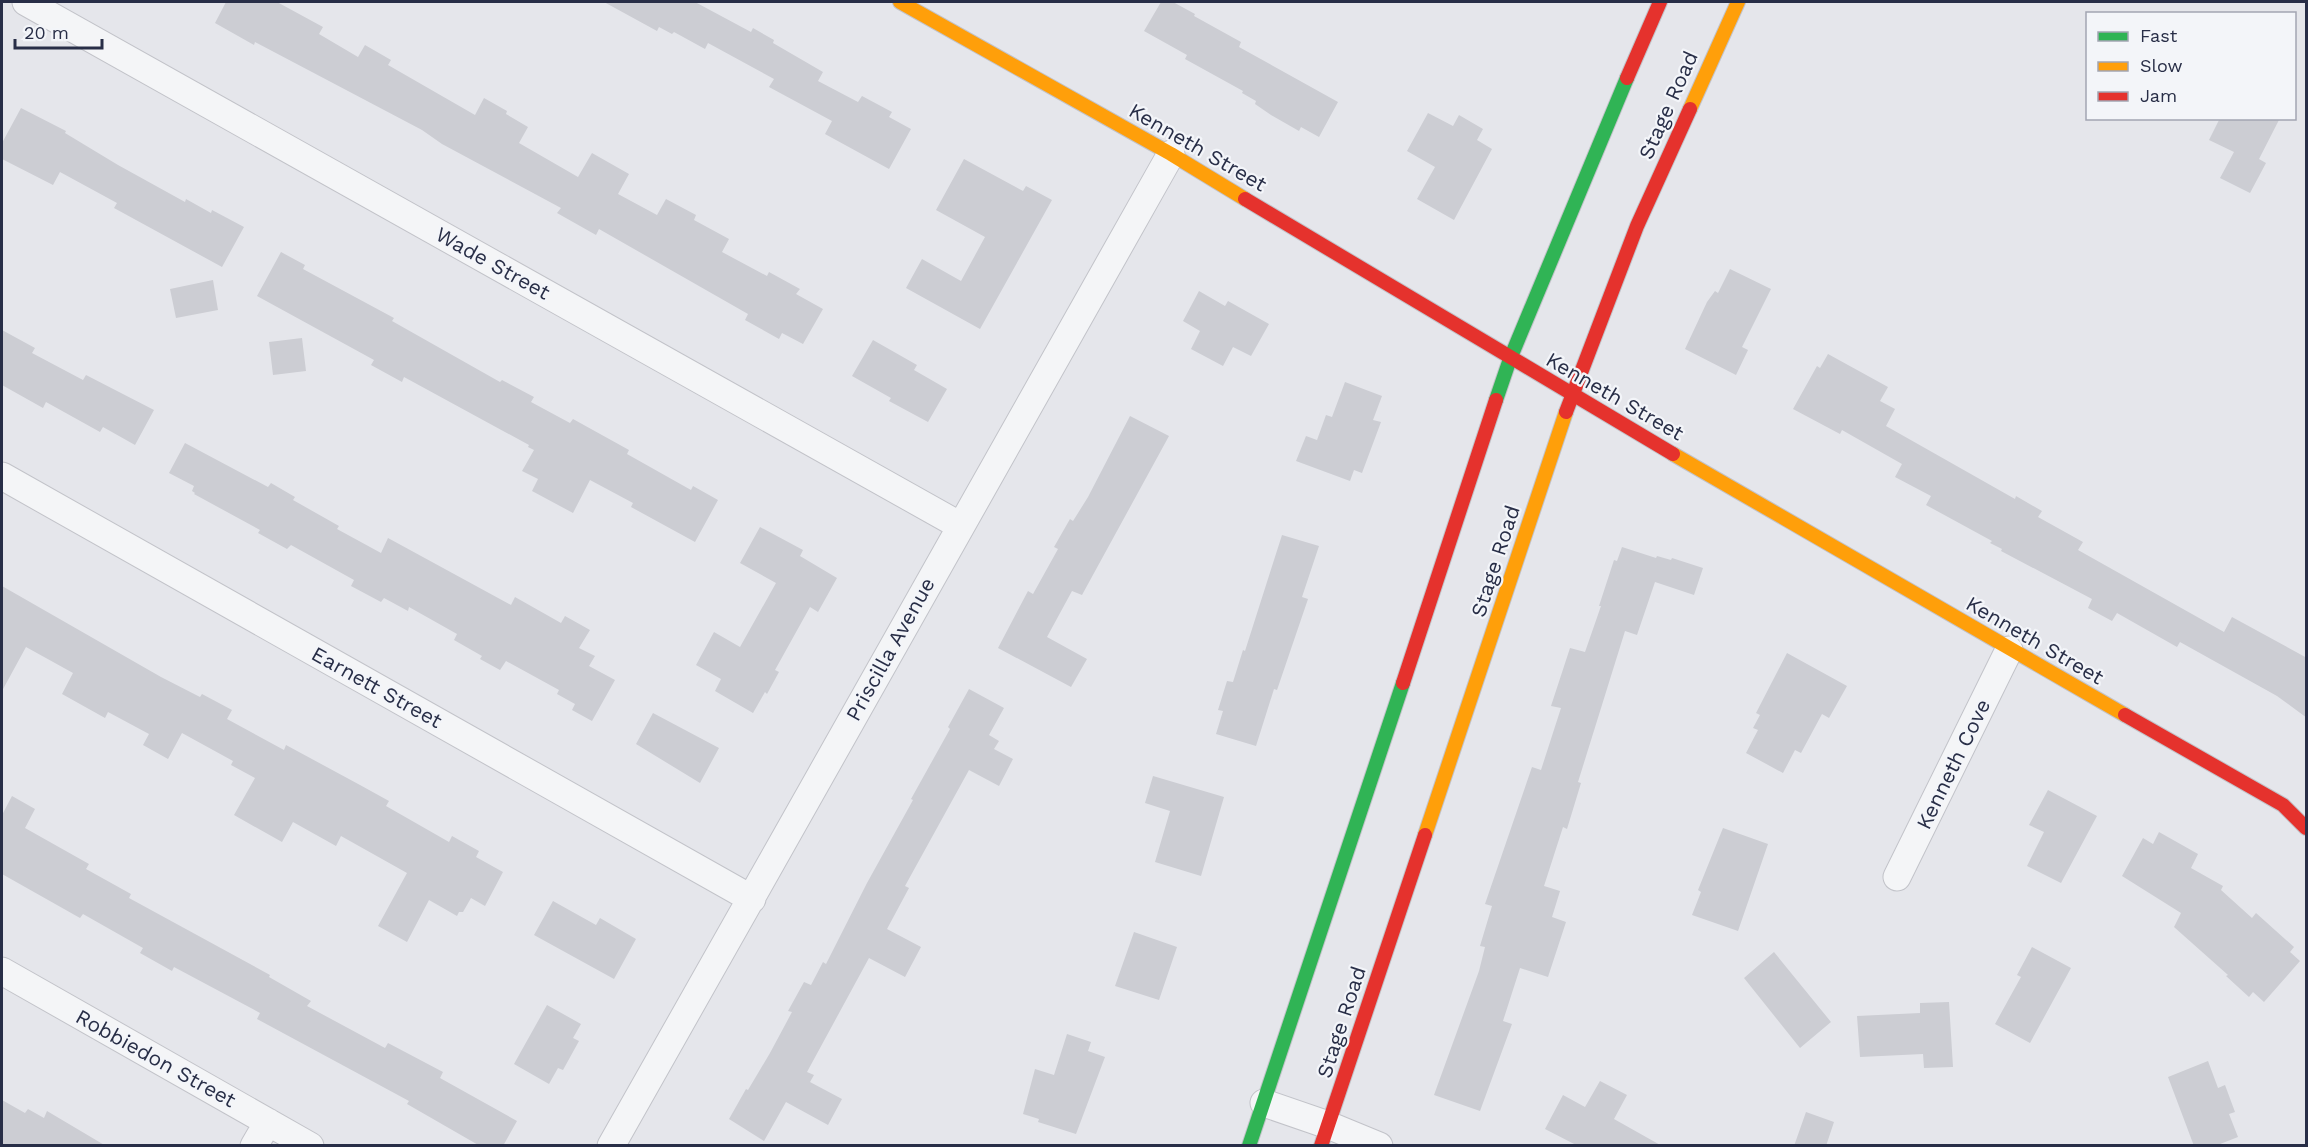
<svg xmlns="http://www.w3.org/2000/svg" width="2308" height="1147" viewBox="0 0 2308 1147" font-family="'Work Sans',sans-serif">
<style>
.building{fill:#cccdd3}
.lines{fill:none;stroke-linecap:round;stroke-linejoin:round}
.street-casing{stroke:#c2c3c9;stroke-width:29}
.fast-casing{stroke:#c2c3c9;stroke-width:16}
.slow-casing{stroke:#c2c3c9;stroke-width:16}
.jam-casing{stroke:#c2c3c9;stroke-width:16}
.street{stroke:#f4f5f7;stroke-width:27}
.fast{stroke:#30b455;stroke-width:14}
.slow{stroke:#ff9f0a;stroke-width:14}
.jam{stroke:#e5322d;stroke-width:14}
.labels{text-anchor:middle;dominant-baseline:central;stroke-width:4.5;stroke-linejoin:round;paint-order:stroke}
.street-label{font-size:21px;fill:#282e47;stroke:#f3f5f9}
</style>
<rect width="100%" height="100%" fill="#e5e6eb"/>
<path class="building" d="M 226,2 L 277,2 L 323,27 L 319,34 L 358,57 L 365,45 L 391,60 L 388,65 L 475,115 L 484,98 L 507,111 L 506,114 L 528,127 L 519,143 L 578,177 L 592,153 L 629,174 L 618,194 L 657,215 L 666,199 L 696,215 L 694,220 L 729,239 L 722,252 L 767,276 L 769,272 L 800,289 L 796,294 L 823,309 L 803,344 L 782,333 L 779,339 L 745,320 L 748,314 L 599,229 L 596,235 L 557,213 L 561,208 L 442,144 L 422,130 L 255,42 L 254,45 L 215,23 Z
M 604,2 L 695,2 L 751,32 L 753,28 L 774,40 L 773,43 L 823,72 L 818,81 L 858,102 L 862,96 L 892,112 L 889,117 L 911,129 L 889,169 L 825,134 L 832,121 L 769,87 L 774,79 L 708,43 L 705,49 L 674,32 L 672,34 L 659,27 L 657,31 Z
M 1161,2 L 1173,2 L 1195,14 L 1194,16 L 1241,42 L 1239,47 L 1338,102 L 1319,137 L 1301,127 L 1299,131 L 1271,115 L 1255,104 L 1256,101 L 1242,93 L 1243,91 L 1185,59 L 1187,55 L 1144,31 Z
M 21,108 L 66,131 L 65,133 L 118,165 L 185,202 L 186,199 L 211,213 L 212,210 L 244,227 L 222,267 L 114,208 L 117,203 L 60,172 L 53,185 L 2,159 L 2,143 Z
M 1428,113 L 1453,126 L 1459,115 L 1483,129 L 1477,140 L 1492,149 L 1454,220 L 1417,199 L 1435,167 L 1407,151 Z
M 2220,118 L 2280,118 L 2259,159 L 2266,163 L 2250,193 L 2220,178 L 2234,152 L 2209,140 Z
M 964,159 L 1023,191 L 1026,186 L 1052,200 L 980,329 L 906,288 L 922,259 L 961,281 L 985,237 L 936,210 Z
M 281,252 L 305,265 L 303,269 L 394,318 L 392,321 L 500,382 L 502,380 L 534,397 L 531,402 L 570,423 L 573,419 L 629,450 L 627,454 L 691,490 L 693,486 L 718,500 L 695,542 L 631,507 L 633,503 L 590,480 L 573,513 L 532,491 L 538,479 L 522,471 L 534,450 L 528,447 L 529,445 L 404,377 L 402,382 L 371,365 L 374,360 L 257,296 Z
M 1730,269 L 1771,289 L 1742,347 L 1748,350 L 1736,375 L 1685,349 L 1707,302 L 1715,291 L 1718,293 Z
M 213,280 L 218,310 L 176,318 L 170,289 Z
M 1199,291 L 1225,306 L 1228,301 L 1269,324 L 1251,356 L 1233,347 L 1223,366 L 1191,349 L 1200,331 L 1183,321 Z
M 2,330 L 35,348 L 32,353 L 83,380 L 86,375 L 154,410 L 135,445 L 103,427 L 100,432 L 46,402 L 43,408 L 2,385 Z
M 302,338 L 306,371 L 273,375 L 269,342 Z
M 873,340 L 917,365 L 914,370 L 947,389 L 928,422 L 889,401 L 891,398 L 852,376 Z
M 1828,354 L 1888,387 L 1880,401 L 1895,409 L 1886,426 L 2015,499 L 2016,496 L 2042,511 L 2038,517 L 2083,542 L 2078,550 L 2224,632 L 2232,617 L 2307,658 L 2307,718 L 2277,696 L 2180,642 L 2177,647 L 2117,613 L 2112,621 L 2088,608 L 2092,599 L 2001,551 L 2002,549 L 1990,543 L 1992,541 L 1926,505 L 1931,496 L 1895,477 L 1902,464 L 1842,430 L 1840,434 L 1793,409 L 1817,366 L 1820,368 Z
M 1345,382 L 1382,396 L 1373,420 L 1381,422 L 1362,473 L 1354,470 L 1350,481 L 1296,461 L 1306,436 L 1317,440 L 1326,415 L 1332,417 Z
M 1130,416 L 1169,436 L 1082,595 L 1072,591 L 1047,637 L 1087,659 L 1071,687 L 998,648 L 1028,591 L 1033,594 L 1058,549 L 1054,547 L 1070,519 L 1073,521 L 1088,497 Z
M 185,443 L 268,487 L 271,483 L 295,497 L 293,500 L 339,526 L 337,529 L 381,553 L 388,538 L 511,605 L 515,597 L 561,623 L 565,616 L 590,630 L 579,648 L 595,656 L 589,666 L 615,680 L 592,721 L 572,710 L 575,704 L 557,694 L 559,690 L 506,661 L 500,670 L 480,659 L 482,656 L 454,640 L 457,634 L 409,607 L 408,611 L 384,598 L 381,602 L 351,586 L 354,580 L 291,545 L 287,549 L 258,533 L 260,530 L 194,494 L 195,493 L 192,491 L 194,486 L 169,473 Z
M 760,527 L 803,550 L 800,556 L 837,578 L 818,612 L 810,607 L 775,670 L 779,672 L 767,694 L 765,692 L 753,713 L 715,691 L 721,679 L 696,665 L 714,632 L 740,647 L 776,583 L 740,563 Z
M 1282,535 L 1319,546 L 1302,597 L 1308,599 L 1277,690 L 1274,689 L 1256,746 L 1216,734 L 1223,711 L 1218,710 L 1227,681 L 1233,682 L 1243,650 L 1245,651 Z
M 1622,547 L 1656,558 L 1657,556 L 1671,560 L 1672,558 L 1703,568 L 1694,595 L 1655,582 L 1637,635 L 1625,631 L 1578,782 L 1581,783 L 1567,829 L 1563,827 L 1544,886 L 1560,891 L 1552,917 L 1566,922 L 1548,977 L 1520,968 L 1503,1021 L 1512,1024 L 1480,1111 L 1434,1095 L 1479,971 L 1485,947 L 1480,946 L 1492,906 L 1485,904 L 1532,767 L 1541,770 L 1561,708 L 1551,706 L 1570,648 L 1585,652 L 1601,606 L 1599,606 L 1614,560 L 1617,561 Z
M 2,586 L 161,677 L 200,697 L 202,694 L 232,710 L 227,719 L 284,750 L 286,745 L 360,785 L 389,801 L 386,806 L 449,842 L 452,836 L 479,851 L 476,857 L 503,872 L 485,906 L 471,898 L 463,912 L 459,912 L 457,916 L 429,900 L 407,942 L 378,926 L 407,873 L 341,836 L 336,846 L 293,822 L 282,842 L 234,815 L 255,778 L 231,765 L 233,761 L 182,733 L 168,759 L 143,745 L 149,734 L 108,712 L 105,718 L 62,694 L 73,673 L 26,647 L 2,691 Z
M 1787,653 L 1847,686 L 1829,718 L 1822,714 L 1801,753 L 1795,750 L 1783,773 L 1746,753 L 1758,730 L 1753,728 L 1760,715 L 1756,713 Z
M 969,689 L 1004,708 L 989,735 L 999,741 L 994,749 L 1013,759 L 999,786 L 969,770 L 905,886 L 909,888 L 887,929 L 921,947 L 905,977 L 869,958 L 807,1072 L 814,1075 L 810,1082 L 842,1099 L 828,1125 L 786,1102 L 764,1141 L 729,1119 L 746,1089 L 748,1090 L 770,1053 L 792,1012 L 788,1011 L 804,982 L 811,985 L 823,962 L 826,964 L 867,883 L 913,800 L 911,799 L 950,729 L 948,727 Z
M 653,713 L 719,748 L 700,783 L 636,744 Z
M 1153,776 L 1224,797 L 1201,876 L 1155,862 L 1170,811 L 1145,803 Z
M 2048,790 L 2097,816 L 2061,883 L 2027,866 L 2044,832 L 2029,825 Z
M 12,796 L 35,809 L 25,828 L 89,864 L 86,869 L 131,894 L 129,898 L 270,975 L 269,977 L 311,1001 L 307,1006 L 385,1048 L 388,1043 L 443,1072 L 440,1078 L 517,1121 L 503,1146 L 480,1146 L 407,1104 L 409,1101 L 257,1019 L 260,1013 L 174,967 L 172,971 L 140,953 L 143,948 L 83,914 L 80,918 L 2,874 L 2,815 Z
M 1723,828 L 1768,844 L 1738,931 L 1692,915 L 1701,892 L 1698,890 Z
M 2159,832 L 2198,854 L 2191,868 L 2223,886 L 2221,890 L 2252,918 L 2256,913 L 2294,947 L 2290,952 L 2300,961 L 2264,1002 L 2253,992 L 2249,997 L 2226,976 L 2228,975 L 2174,927 L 2181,913 L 2122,876 L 2143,838 L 2153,844 Z
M 553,901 L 596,925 L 600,918 L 636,939 L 614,979 L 534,935 Z
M 1134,932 L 1177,947 L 1159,1000 L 1115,986 Z
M 2032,947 L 2071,968 L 2030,1043 L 1995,1024 L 2021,977 L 2017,975 Z
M 1774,952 L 1831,1022 L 1800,1048 L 1744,978 Z
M 1949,1002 L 1953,1067 L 1924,1068 L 1923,1054 L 1860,1057 L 1857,1016 L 1920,1013 L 1920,1003 Z
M 547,1005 L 581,1024 L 573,1038 L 579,1041 L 563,1070 L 558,1068 L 549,1084 L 514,1064 Z
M 1067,1034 L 1091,1042 L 1088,1051 L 1105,1057 L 1076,1134 L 1038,1122 L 1039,1119 L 1023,1114 L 1035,1069 L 1054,1075 Z
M 2208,1061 L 2218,1088 L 2225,1085 L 2235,1112 L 2229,1114 L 2238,1137 L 2215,1146 L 2194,1146 L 2168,1077 Z
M 1600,1081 L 1627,1095 L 1614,1119 L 1662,1146 L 1578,1146 L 1545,1129 L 1563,1095 L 1585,1107 Z
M 2,1100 L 25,1113 L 28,1109 L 44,1118 L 47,1111 L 106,1146 L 2,1146 Z
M 1806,1112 L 1834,1122 L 1826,1146 L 1794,1146 Z"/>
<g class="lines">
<g class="street-casing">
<path id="street" d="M 26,2 L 959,525
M 2,476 L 752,899
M 1897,877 L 2009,650
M 2,971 L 310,1146
M 1264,1103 L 1328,1125 L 1379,1146
M 254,1146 L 268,1122
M 611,1146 C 799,816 983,483 1171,154"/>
</g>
<g class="fast-casing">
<path id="fast" d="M 1496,400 L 1510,359 L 1627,78
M 1249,1146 L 1403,683"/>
</g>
<g class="slow-casing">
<path id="slow" d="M 900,2 L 1171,154 L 1245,199
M 1690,109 L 1738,2
M 1673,454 L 2125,715
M 1425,835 L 1566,412"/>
</g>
<g class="jam-casing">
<path id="jam" d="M 1627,78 L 1660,2
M 1245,199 L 1673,454
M 1566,412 L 1637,226 L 1690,109
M 1403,683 L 1496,400
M 2125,715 L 2283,805 L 2306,828
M 1321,1146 L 1425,835"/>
</g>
<use href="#street" class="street"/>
<use href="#fast" class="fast"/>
<use href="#slow" class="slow"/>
<use href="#jam" class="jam"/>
</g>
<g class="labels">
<g class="street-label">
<text transform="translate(1668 105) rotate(-66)">Stage Road</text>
<text transform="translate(1198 147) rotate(30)">Kenneth Street</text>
<text transform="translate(493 263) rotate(29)">Wade Street</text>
<text transform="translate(1615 396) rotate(30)">Kenneth Street</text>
<text transform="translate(1495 561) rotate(-72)">Stage Road</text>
<text transform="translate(2035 640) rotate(30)">Kenneth Street</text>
<text transform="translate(890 649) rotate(-61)">Priscilla Avenue</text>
<text transform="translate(377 687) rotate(29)">Earnett Street</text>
<text transform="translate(1953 764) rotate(-64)">Kenneth Cove</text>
<text transform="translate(1341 1022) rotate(-72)">Stage Road</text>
<text transform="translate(156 1058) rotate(29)">Robbiedon Street</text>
</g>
</g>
<rect width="2308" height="1147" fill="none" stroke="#282e47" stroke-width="6"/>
<rect x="2086" y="12" width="210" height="108" fill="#f3f5f9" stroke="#a2a5b2" stroke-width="1.5"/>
<rect x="2098" y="32" width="30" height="9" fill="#30b455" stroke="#a2a5b2" stroke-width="1.5"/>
<text x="2140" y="42" font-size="18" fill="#282e47">Fast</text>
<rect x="2098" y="62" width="30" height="9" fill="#ff9f0a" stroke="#a2a5b2" stroke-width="1.5"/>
<text x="2140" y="72" font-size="18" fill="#282e47">Slow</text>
<rect x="2098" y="92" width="30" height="9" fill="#e5322d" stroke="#a2a5b2" stroke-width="1.5"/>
<text x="2140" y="102" font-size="18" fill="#282e47">Jam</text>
<path d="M15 39v9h87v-9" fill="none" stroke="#282e47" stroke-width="3"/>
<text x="24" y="39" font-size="18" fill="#282e47" stroke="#f3f5f9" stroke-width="4.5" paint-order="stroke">20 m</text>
</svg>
